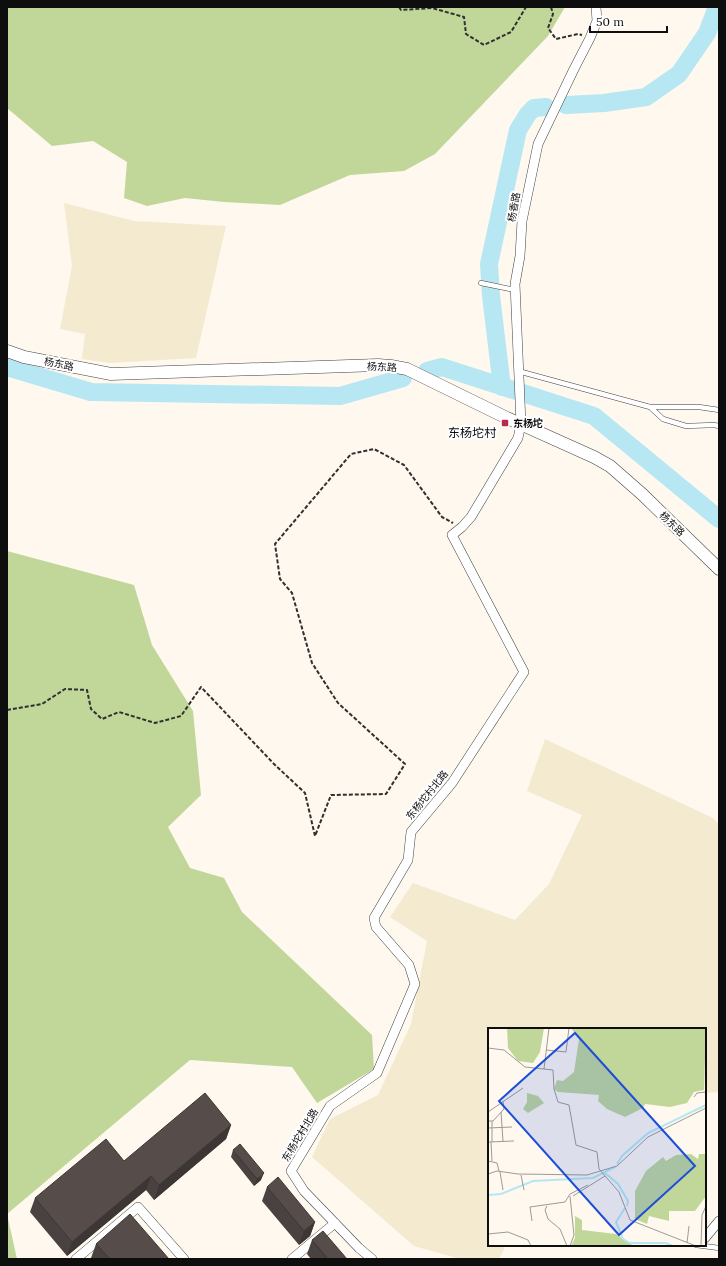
<svg xmlns="http://www.w3.org/2000/svg" width="726" height="1266" viewBox="0 0 726 1266" font-family="Lora,'Noto Sans SC',serif">
<style>
.farmland{fill:#f3ead0}
.forest{fill:#c1d79a}
.lines{fill:none;stroke-linecap:round;stroke-linejoin:round}
.river{stroke:#b6e7f3;stroke-width:18}
.service-casing{stroke:#414141;stroke-width:5.5}
.minor-casing{stroke:#414141;stroke-width:10}
.tertiary-casing{stroke:#414141;stroke-width:13}
.path{stroke:#303030;stroke-width:2;stroke-dasharray:4 2;stroke-linecap:butt}
.service{stroke:#fff;stroke-width:4.5}
.minor{stroke:#fff;stroke-width:9}
.tertiary{stroke:#fff;stroke-width:12}
.wall{fill:#4a4240}
.shaded-wall{fill:#3c3634}
.building{fill:#564d4a;stroke:#3c3634}
.poi-dot{fill:#b72c4c;stroke:#fff;stroke-width:1.5}
.labels{text-anchor:middle;dominant-baseline:central;stroke-width:4;stroke-linejoin:round;paint-order:stroke}
.street-label{font-size:10px;fill:#0e0e0e;stroke:#fff}
.poi-label{font-size:10px;font-weight:bold;fill:#0e0e0e;stroke:#fff;text-anchor:start}
.quarter-label{font-size:12px;fill:#0e0e0e;stroke:#fff}
.inset-river{fill:none;stroke:#b6e7f3;stroke-width:2}
.inset-road{fill:none;stroke:#9e9a95;stroke-width:1}
.view{fill:#1d4ed8;fill-opacity:0.15;stroke:#1d4ed8;stroke-width:2}
.inset-edge{fill:none;stroke:#0e0e0e;stroke-width:2}
</style>
<rect width="100%" height="100%" fill="#fef8ef"/>
<path class="farmland" d="M 64,203 L 134,221 L 226,226 L 196,358 L 110,363 L 82,359 L 85,334 L 60,329 L 72,266 Z
M 545,739 L 713,818 L 719,824 L 719,1092 L 705,1093 L 705,1029 L 489,1029 L 489,1245 L 506,1245 L 499,1259 L 460,1259 L 414,1246 L 312,1157 L 330,1119 L 378,1095 L 411,1024 L 427,941 L 390,917 L 413,883 L 515,920 L 549,884 L 582,815 L 527,791 Z"/>
<path class="forest" d="M 7,7 L 565,7 L 548,36 L 435,154 L 404,171 L 350,175 L 280,205 L 224,202 L 185,198 L 147,206 L 124,198 L 127,162 L 93,141 L 52,146 L 7,108 Z
M 7,551 L 134,585 L 152,645 L 193,711 L 201,795 L 168,827 L 190,868 L 224,878 L 242,912 L 372,1035 L 374,1069 L 317,1103 L 292,1067 L 190,1060 L 7,1214 L 17,1259 L 7,1259 Z"/>
<g class="lines">
<path class="river" d="M 566,105 L 604,103 L 646,97 L 679,74 L 707,33 L 717,7
M 7,367 L 91,392 L 340,396 L 403,378
M 427,371 L 442,367 L 594,416 L 719,519
M 502,387 L 491,296 L 489,264 L 518,130 L 528,114 L 534,108 L 546,107"/>
<g class="service-casing">
<path id="service" d="M 481,283 L 515,290
M 518,371 L 650,407 L 699,407 L 719,410
M 650,407 L 663,419 L 686,426 L 714,425 L 719,426
M 696,1245 L 719,1248"/>
</g>
<g class="minor-casing">
<path id="minor" d="M 705,1238 L 719,1221
M 76,1259 L 138,1207 L 184,1259
M 292,1259 L 335,1223
M 372,1259 L 359,1248 L 304,1191 L 291,1171 L 330,1106 L 377,1073 L 415,984 L 409,965 L 376,927 L 374,918 L 408,860 L 411,832 L 452,783 L 524,672 L 452,535 L 462,527 L 471,517 L 518,438 L 521,424 L 515,284 L 520,256 L 522,221 L 538,144 L 574,69 L 590,38 L 597,21 L 596,7"/>
</g>
<g class="tertiary-casing">
<path id="tertiary" d="M 7,351 L 24,357 L 111,374 L 378,365 L 391,366 L 407,369 L 507,418 L 594,457 L 610,466 L 642,494 L 719,569"/>
</g>
<path class="path" d="M 399,7 L 401,10 L 432,8 L 464,17 L 466,34 L 484,45 L 511,32 L 526,7
M 534,7 L 535,7
M 551,7 L 553,14 L 548,28 L 556,39 L 578,34 L 582,35
M 7,710 L 42,704 L 65,689 L 87,690 L 91,709 L 102,719 L 119,712 L 155,723 L 181,716 L 201,687 L 274,764 L 305,793 L 315,836 L 331,795 L 386,794 L 405,764 L 338,703 L 312,663 L 292,593 L 280,579 L 275,544 L 351,454 L 374,449 L 404,465 L 442,517 L 453,523"/>
<use href="#service" class="service"/>
<use href="#minor" class="minor"/>
<use href="#tertiary" class="tertiary"/>
</g>
<path class="wall" d="M 231,1125 L 226,1139 L 154,1200 L 146,1190 L 67,1256 L 30,1212 L 35,1198 L 124,1161 Z
M 233,1150 L 261,1180 L 254,1186 L 231,1157 Z
M 267,1187 L 315,1222 L 310,1236 L 299,1245 L 262,1201 Z
M 312,1240 L 347,1259 L 311,1259 L 307,1254 Z
M 96,1244 L 169,1259 L 92,1259 L 91,1258 Z"/>
<path class="shaded-wall" d="M 231,1125 L 226,1139 L 154,1200 L 159,1185 Z
M 264,1173 L 261,1180 L 254,1186 L 257,1179 Z
M 151,1176 L 146,1190 L 67,1256 L 72,1242 Z
M 315,1222 L 310,1236 L 299,1245 L 304,1231 Z"/>
<path class="building" d="M 205,1093 L 231,1125 L 159,1185 L 151,1176 L 72,1242 L 35,1198 L 106,1139 L 124,1161 Z
M 240,1144 L 264,1173 L 257,1179 L 233,1150 Z
M 278,1177 L 315,1222 L 304,1231 L 267,1187 Z
M 130,1214 L 169,1259 L 110,1259 L 96,1244 Z
M 323,1231 L 347,1259 L 328,1259 L 312,1240 Z"/>
<rect class="poi-dot" x="501" y="419" width="8" height="8" rx="2"/>
<g class="labels">
<g class="street-label">
<text transform="translate(514 207) rotate(-80)">杨香路</text>
<text transform="translate(59 364) rotate(11)">杨东路</text>
<text transform="translate(382 367) rotate(3)">杨东路</text>
<text transform="translate(672 524) rotate(44)">杨东路</text>
<text transform="translate(427 795) rotate(-51)">东杨坨村北路</text>
<text transform="translate(300 1135) rotate(-59)">东杨坨村北路</text>
</g>
<g class="poi-label">
<text x="513" y="423">东杨坨</text>
</g>
<g class="quarter-label">
<text x="472" y="432">东杨坨村</text>
</g>
</g>
<g transform="translate(488 1028)">
<rect width="218" height="218" fill="#fef8ef"/>
<path d="M 19,0 L 56,0 L 52,24 L 45,35 L 30,33 L 20,20 ZM 83,0 L 218,0 L 216,62 L 206,64 L 199,75 L 182,79 L 157,76 L 155,80 L 137,89 L 119,81 L 110,73 L 111,67 L 70,64 L 66,61 L 69,52 L 75,53 L 86,44 L 91,11 ZM 39,65 L 50,68 L 56,75 L 40,85 L 35,81 L 39,74 ZM 203,126 L 210,131 L 211,126 L 218,126 L 218,168 L 207,183 L 181,183 L 181,193 L 161,188 L 159,196 L 147,191 L 147,163 L 158,143 L 175,129 L 178,133 L 188,127 ZM 87,188 L 94,192 L 94,202 L 128,206 L 144,217 L 174,218 L 83,218 L 87,210 Z" fill="#c1d79a"/>
<path class="inset-river" d="M 129,136 L 134,128 L 160,105 L 218,77M 117,145 L 130,156 L 140,173 L 139,178M 0,167 L 13,166 L 45,153 L 105,150 L 127,139M 137,180 L 128,194 L 135,211 L 142,215 L 178,215 L 185,218"/>
<path class="inset-road" d="M 0,20 L 16,22 L 37,39 L 65,42 L 66,61 L 70,74 L 81,77 L 88,117 L 109,124 L 111,141 L 131,164 L 142,192 L 208,218M 58,22 L 78,24 L 81,0M 56,41 L 61,0M 206,69 L 209,65 L 218,64M 0,84 L 35,60M 13,84 L 15,113M 0,93 L 5,93 L 16,81 L 15,73M 4,93 L 4,114M 0,100 L 24,99M 0,114 L 26,113M 3,114 L 4,133M 0,133 L 9,135 L 11,143M 12,144 L 15,162M 0,146 L 9,143 L 30,146 L 99,147 L 129,138 L 160,109 L 218,80M 33,147 L 36,162M 85,168 L 117,148M 59,178 L 57,182 L 60,191 L 72,201 L 79,218M 44,193 L 42,179 L 77,174 L 82,166 L 100,157M 0,206 L 20,204 L 40,212 L 43,218M 199,215 L 201,198M 82,218 L 86,207 L 82,168M 213,218 L 214,187 L 218,178"/>
<path class="view" d="M 87,5 L 207,138 L 131,207 L 11,73 Z"/>
<rect width="218" height="218" class="inset-edge"/>
</g>
<rect width="726" height="1266" fill="none" stroke="#0e0e0e" stroke-width="16"/>
<path d="M590 26v6h77v-6" fill="none" stroke="#0e0e0e" stroke-width="2"/>
<text x="596" y="26" font-size="12" fill="#0e0e0e" stroke="#ffffff" stroke-width="3" paint-order="stroke">50 m</text>
</svg>
